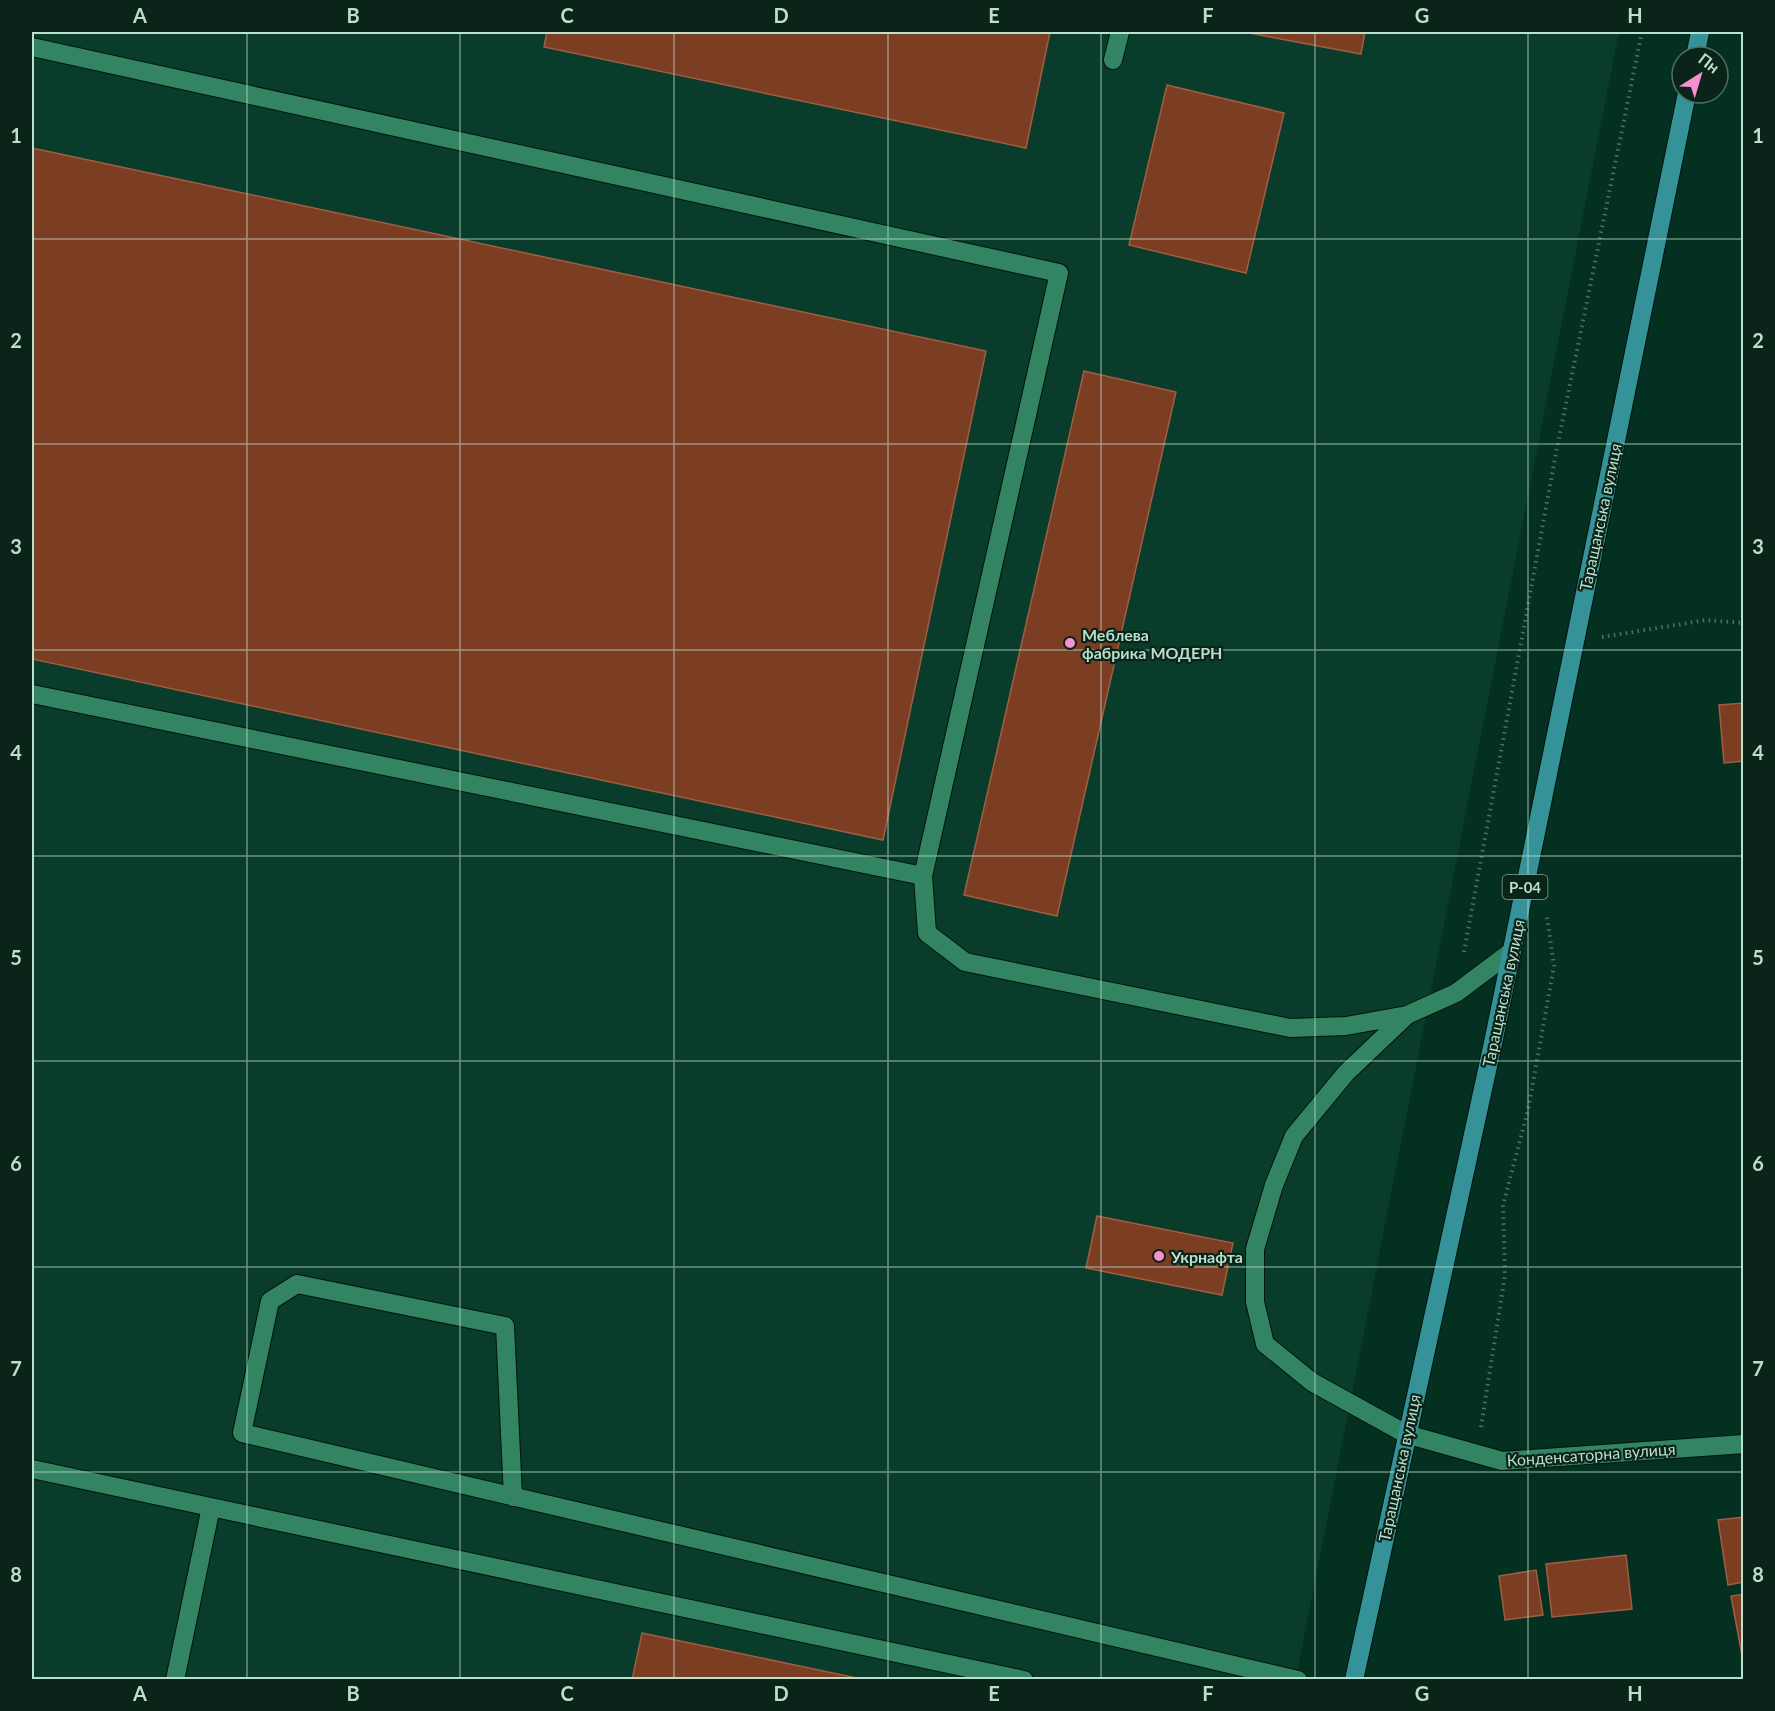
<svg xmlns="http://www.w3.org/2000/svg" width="1775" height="1711" viewBox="0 0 1775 1711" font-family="Lato,sans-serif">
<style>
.built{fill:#093c2a}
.building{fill:#7c3e23;stroke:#9f5e43;stroke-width:1.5}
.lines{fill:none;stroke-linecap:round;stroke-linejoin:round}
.lane-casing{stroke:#00160c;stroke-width:20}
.street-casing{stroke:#00160c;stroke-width:20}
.primary-casing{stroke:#00160c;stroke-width:20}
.path{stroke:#4a7463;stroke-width:4;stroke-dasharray:1.5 4.5;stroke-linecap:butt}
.lane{stroke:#338463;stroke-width:18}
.street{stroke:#338463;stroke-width:18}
.primary{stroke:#359299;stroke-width:18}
.grid{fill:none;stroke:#badfcc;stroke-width:1.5;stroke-opacity:0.55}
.poi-dot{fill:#f790cf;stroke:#0b2419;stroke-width:2}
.labels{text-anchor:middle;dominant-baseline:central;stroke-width:4.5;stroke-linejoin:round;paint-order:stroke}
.shield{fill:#0b2419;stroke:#86a796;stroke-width:1.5}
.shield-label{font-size:15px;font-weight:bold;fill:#badfcc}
.street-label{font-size:16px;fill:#badfcc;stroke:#0b2419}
.poi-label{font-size:16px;font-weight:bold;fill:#badfcc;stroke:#0b2419;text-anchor:start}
.neatline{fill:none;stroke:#badfcc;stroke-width:2}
.grid-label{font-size:20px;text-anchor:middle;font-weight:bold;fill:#badfcc}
</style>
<rect width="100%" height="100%" fill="#033020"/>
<path class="built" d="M 32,32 L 1619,32 L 1296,1679 L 32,1680 Z"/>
<path class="building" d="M 547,32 L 1050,32 L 1026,148 L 544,47 Z
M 1244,32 L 1365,32 L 1361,54 Z
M 1167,85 L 1284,113 L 1246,273 L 1129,245 Z
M 32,148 L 986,351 L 883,840 L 32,659 Z
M 1084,371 L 1176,392 L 1057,916 L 964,895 Z
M 1744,703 L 1744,761 L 1724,763 L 1719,705 Z
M 1097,1216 L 1233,1243 L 1222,1295 L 1086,1268 Z
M 1744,1517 L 1744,1582 L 1728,1585 L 1718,1520 Z
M 1626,1555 L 1632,1609 L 1552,1617 L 1546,1564 Z
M 1536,1570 L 1543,1615 L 1505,1620 L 1499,1576 Z
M 1744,1594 L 1744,1666 L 1731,1596 Z
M 642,1633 L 857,1678 L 857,1680 L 632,1680 Z"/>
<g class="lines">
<g class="lane-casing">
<path id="lane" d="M 32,47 L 1059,273 L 923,876 L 927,933 L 965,962 L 1290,1028 L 1346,1026 L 1407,1015 L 1456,993 L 1512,951
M 1113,60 L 1120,32
M 32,694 L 923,876
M 1406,1434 L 1312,1382 L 1265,1344 L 1255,1302 L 1255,1249 L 1274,1185 L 1294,1136 L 1346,1073 L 1407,1015
M 32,1469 L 1024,1680
M 513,1497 L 505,1326 L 297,1284 L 270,1301 L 242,1433 L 1298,1680
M 175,1680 L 211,1507"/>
</g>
<g class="street-casing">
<path id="street" d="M 1406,1434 L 1502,1461 L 1744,1444"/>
</g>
<g class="primary-casing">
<path id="primary" d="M 1695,57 L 1700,32
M 1354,1680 L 1493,1043 L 1687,93"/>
</g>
<path class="path" d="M 1602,637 L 1706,620 L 1744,623
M 1464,952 L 1556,453 L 1642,32
M 1481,1427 L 1505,1275 L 1503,1205 L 1528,1110 L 1554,966 L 1547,917"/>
<use href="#lane" class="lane"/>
<use href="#street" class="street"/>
<use href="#primary" class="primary"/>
</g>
<path class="grid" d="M 247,32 L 247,1680M 460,32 L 460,1680M 674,32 L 674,1680M 888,32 L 888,1680M 1101,32 L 1101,1680M 1315,32 L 1315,1680M 1528,32 L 1528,1680M 32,239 L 1744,239M 32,444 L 1744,444M 32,650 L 1744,650M 32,856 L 1744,856M 32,1061 L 1744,1061M 32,1267 L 1744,1267M 32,1472 L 1744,1472"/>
<g class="poi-dot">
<circle cx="1070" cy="643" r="6"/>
<circle cx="1159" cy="1256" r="6"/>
</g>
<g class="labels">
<rect class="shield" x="1502.5" y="875" width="45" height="24" rx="4.5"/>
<g class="shield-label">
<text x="1525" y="887">Р-04</text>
</g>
<g class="street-label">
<text transform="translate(1600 517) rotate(-78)">Таращанська вулиця</text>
<text transform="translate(1503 993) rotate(-78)">Таращанська вулиця</text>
<text transform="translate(1591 1454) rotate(-4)">Конденсаторна вулиця</text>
<text transform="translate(1399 1468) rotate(-78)">Таращанська вулиця</text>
</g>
<g class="poi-label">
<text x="1082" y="634">Меблева<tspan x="1082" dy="18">фабрика МОДЕРН</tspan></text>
<text x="1171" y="1256">Укрнафта</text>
</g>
</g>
<rect width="1775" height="1711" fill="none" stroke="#0b2419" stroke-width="66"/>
<g transform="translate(1700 75) rotate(37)"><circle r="28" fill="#0b2419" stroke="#516f61" stroke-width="1.5"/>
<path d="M0-4.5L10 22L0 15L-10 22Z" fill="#f790cf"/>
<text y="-9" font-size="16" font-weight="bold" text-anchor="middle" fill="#badfcc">Пн</text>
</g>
<rect x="33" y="33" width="1709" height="1645" class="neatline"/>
<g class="grid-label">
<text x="140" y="23">A</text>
<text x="353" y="23">B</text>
<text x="567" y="23">C</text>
<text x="781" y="23">D</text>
<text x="994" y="23">E</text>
<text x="1208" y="23">F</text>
<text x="1422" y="23">G</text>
<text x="1635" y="23">H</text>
<text x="16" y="143">1</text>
<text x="1758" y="143">1</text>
<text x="16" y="348">2</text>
<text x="1758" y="348">2</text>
<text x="16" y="554">3</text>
<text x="1758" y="554">3</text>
<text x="16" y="760">4</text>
<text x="1758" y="760">4</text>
<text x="16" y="965">5</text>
<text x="1758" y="965">5</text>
<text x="16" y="1171">6</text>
<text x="1758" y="1171">6</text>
<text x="16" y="1376">7</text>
<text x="1758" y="1376">7</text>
<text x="16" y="1582">8</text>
<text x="1758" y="1582">8</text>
<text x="140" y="1701">A</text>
<text x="353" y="1701">B</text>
<text x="567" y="1701">C</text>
<text x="781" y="1701">D</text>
<text x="994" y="1701">E</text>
<text x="1208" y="1701">F</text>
<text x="1422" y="1701">G</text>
<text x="1635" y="1701">H</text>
</g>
</svg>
